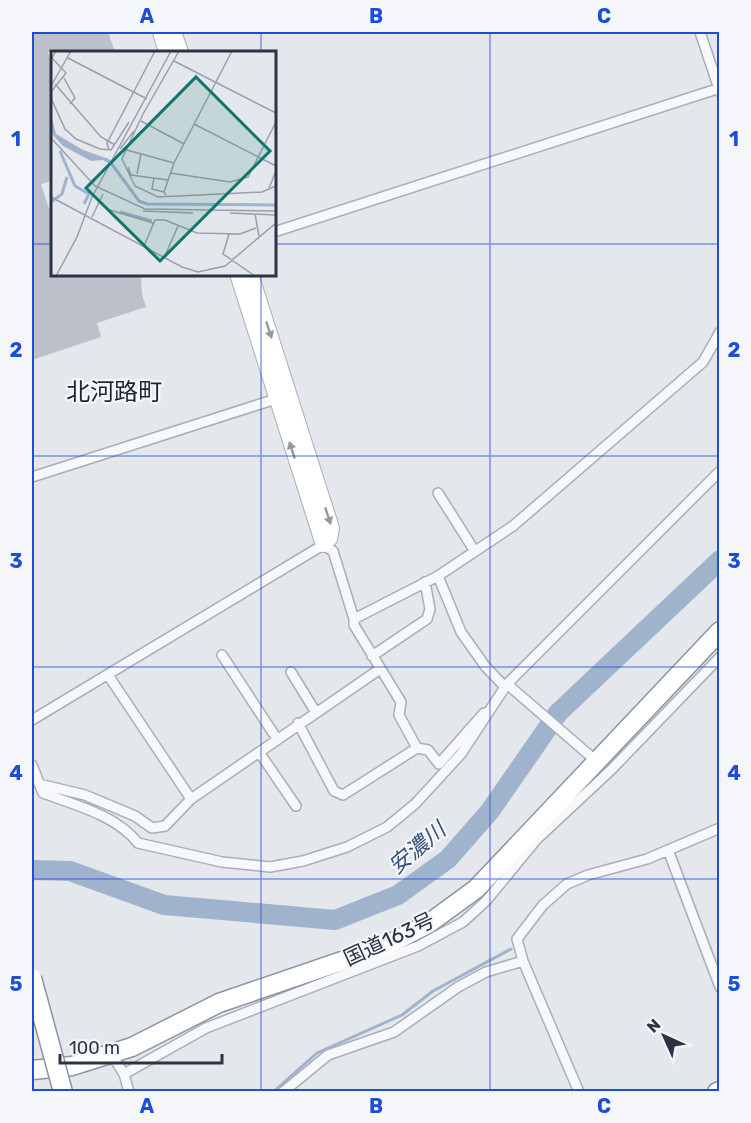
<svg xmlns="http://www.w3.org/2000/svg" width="751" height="1123" viewBox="0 0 751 1123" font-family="Rubik,'Noto Sans JP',sans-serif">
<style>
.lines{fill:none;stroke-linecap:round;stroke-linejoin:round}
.stream{stroke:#9fb4cc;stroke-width:3}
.river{stroke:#9fb4cc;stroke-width:20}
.building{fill:#bbc0ca}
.street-casing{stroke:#a9aeb7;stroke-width:12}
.secondary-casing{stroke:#a9aeb7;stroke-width:16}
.highway-casing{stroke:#8b94a3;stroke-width:21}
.street{stroke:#f7f8fa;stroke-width:9}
.secondary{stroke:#fff;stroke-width:14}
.highway{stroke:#fff;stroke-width:18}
.highway-bridge-casing{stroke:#8b94a3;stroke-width:21;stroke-linecap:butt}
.highway-bridge{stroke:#fff;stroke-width:18}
.oneway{fill:#959aa2}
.grid{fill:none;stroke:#1d4ed8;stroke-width:1.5;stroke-opacity:0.55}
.labels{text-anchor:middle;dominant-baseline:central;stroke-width:4.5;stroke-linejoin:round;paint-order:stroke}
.street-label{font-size:21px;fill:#2b3445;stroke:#f4f6f9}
.water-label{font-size:22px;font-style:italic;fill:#34527a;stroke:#f4f6f9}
.quarter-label{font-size:24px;fill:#1d2536;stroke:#f4f6f9}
.inset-river{fill:none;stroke:#9fb4cc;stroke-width:3}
.inset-road{fill:none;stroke:#9a9fa9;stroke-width:1.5}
.view{fill:#0f766e;fill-opacity:0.15;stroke:#0f766e;stroke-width:3}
.inset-edge{fill:none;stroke:#2b3445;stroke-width:3}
.neatline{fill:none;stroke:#1d4ed8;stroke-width:2}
.grid-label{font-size:20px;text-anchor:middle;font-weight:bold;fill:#1d4ed8}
</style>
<rect width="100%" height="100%" fill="#e4e7ec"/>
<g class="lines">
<path class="stream" d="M 273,1092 L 317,1053 L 402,1015 L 433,991 L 511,949"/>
<path class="river" d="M 32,870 L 70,871 L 164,905 L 335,920 L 398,895 L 448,859 L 490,811 L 558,713 L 720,560"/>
</g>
<path class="building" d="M 32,32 L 108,32 L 115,52 L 48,52 L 52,66 L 52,181 L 41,184 L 49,209 L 52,207 L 52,274 L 141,274 L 142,294 L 146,307 L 97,323 L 101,337 L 32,360 Z"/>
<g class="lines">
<g class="street-casing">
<path id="street" d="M 700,32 L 720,92
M 274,232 L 720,88
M 32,477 L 276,399
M 438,493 L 474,550
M 438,576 L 461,632 L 485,666 L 505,687
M 354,619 L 438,576 L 513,526 L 703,362 L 720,332
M 222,655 L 277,739
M 372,656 L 427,619 L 430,609 L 425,582
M 291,672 L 315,711
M 108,675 L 191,799
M 507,684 L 595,760
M 32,720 L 323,545 L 333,551 L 354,619 L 354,625 L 401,702 L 399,715 L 417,748 L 428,750 L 439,764 L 484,713
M 298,723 L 334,791 L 343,795 L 417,748
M 259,752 L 296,806
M 32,765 L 43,793 C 75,805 116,815 138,843 L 222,862 L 270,867 L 303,861 L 347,847 L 387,827 L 415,804 L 461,754 L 507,684 L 720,471
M 39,784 L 85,795 L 135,816 L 152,828 L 165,826 L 191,799 L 380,669
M 668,850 L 720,987
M 112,1055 L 124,1074 L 129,1092
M 124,1074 L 206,1028 L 418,946 L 463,922 L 486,901 L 537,839 L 612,769 L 720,657
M 283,1092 L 328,1055 L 394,1032 L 458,987 L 486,972 L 523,961
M 579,1092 L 523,961 L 517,939 L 543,905 L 567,884 L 588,875 L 647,859 L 720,828"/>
</g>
<g class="secondary-casing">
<path id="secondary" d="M 160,32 L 166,52
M 174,32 L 181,52
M 237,274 L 323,545 L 330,539 L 332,528 L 251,274"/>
</g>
<g class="highway-casing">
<path id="highway" d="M 32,1070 L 72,1066 L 132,1047 L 219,1003 L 383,947 L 428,924 L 476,889 L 720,631
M 717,1092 L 720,1091"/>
</g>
<use href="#street" class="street"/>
<use href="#secondary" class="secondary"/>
<use href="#highway" class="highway"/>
<g class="highway-bridge-casing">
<path id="highway-bridge" d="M 32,978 L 63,1092"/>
</g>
<use href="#highway-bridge" class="highway-bridge"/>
</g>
<defs><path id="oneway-solid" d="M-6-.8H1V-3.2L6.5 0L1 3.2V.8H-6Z" transform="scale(1.5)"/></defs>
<g class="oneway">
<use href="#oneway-solid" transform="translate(269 330) rotate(72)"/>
<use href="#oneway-solid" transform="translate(292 450) rotate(-108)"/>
<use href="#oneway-solid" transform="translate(328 516) rotate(72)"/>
</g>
<path class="grid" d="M 261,32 L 261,52M 490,32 L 490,1092M 32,244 L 52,244M 274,244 L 720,244M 261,274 L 261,1092M 32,456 L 720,456M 32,667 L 720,667M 32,879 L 720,879"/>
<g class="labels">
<g class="street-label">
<text transform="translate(389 939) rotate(-25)">国道163号</text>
</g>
<g class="water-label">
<text transform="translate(417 848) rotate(-40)">安濃川</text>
</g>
<g class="quarter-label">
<text x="114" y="392">北河路町</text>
</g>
</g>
<g transform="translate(51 51)">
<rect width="225" height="225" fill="#e4e7ec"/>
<path d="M 0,64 L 5,83 L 32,99 L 58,108 L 64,116 L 52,109 L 40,110 L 12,95 L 0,82 Z" fill="#9fb4cc"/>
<path class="inset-river" d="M 9,100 L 24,135M 60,112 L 88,150 L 96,153 L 225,154M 24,135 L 38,143 L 33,153M 0,151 L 11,143 L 16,126M 69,161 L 101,170"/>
<path class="inset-road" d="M 128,0 L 92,63 L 71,108 L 84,135 L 107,146 L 211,141 L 225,135M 17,7 L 96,48M 123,10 L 225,62M 13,27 L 24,47 L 19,53M 4,33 L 50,86 L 64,94M 0,35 L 20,0M 0,41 L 15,22 L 1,7 L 5,0M 0,47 L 14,78 L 25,88 L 49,98 L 60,99 L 78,71M 90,70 L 133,93M 143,73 L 225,115M 0,87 L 44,135 L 94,158 L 225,160M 69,98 L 83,80M 72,98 L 123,112M 58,99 L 56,92 L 104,0M 77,116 L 80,124 L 117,129M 119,122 L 179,131 L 197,126 L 225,71M 86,123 L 90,103M 103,127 L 101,138 L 113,141M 218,137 L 225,120M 115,144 L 113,141 L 123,112 L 181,0M 0,146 L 131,216 L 147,221 L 174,215 L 225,172M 59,159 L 102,172M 92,160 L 142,162M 179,162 L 225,164M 204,163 L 208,185M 41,166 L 52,143M 178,183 L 172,203 L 204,225M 93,195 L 104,169 L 114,169 L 146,182 L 189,183 L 205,177M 113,207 L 127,175M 5,225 L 26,186 L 41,146 L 120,0"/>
<path class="view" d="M 145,26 L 219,100 L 109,210 L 35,137 Z"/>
<rect width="225" height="225" class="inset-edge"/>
</g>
<rect width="751" height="1123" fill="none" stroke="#f4f6f9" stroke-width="66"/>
<g transform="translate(664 1036) rotate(315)" stroke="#f4f6f9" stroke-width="4.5" paint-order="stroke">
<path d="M0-4.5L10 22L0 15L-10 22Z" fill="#2b3445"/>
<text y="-9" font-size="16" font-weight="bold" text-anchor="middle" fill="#2b3445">N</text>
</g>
<path d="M60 1054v9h162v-9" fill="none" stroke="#2b3445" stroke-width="3"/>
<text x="69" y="1054" font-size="18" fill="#2b3445" stroke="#f4f6f9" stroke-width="4.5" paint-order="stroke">100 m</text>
<rect x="33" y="33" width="685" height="1057" class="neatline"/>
<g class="grid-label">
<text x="147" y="23">A</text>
<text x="376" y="23">B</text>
<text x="604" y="23">C</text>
<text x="16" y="146">1</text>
<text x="734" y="146">1</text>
<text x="16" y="357">2</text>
<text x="734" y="357">2</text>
<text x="16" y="568">3</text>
<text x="734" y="568">3</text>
<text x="16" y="780">4</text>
<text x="734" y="780">4</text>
<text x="16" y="991">5</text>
<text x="734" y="991">5</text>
<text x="147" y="1113">A</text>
<text x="376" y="1113">B</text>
<text x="604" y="1113">C</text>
</g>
</svg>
